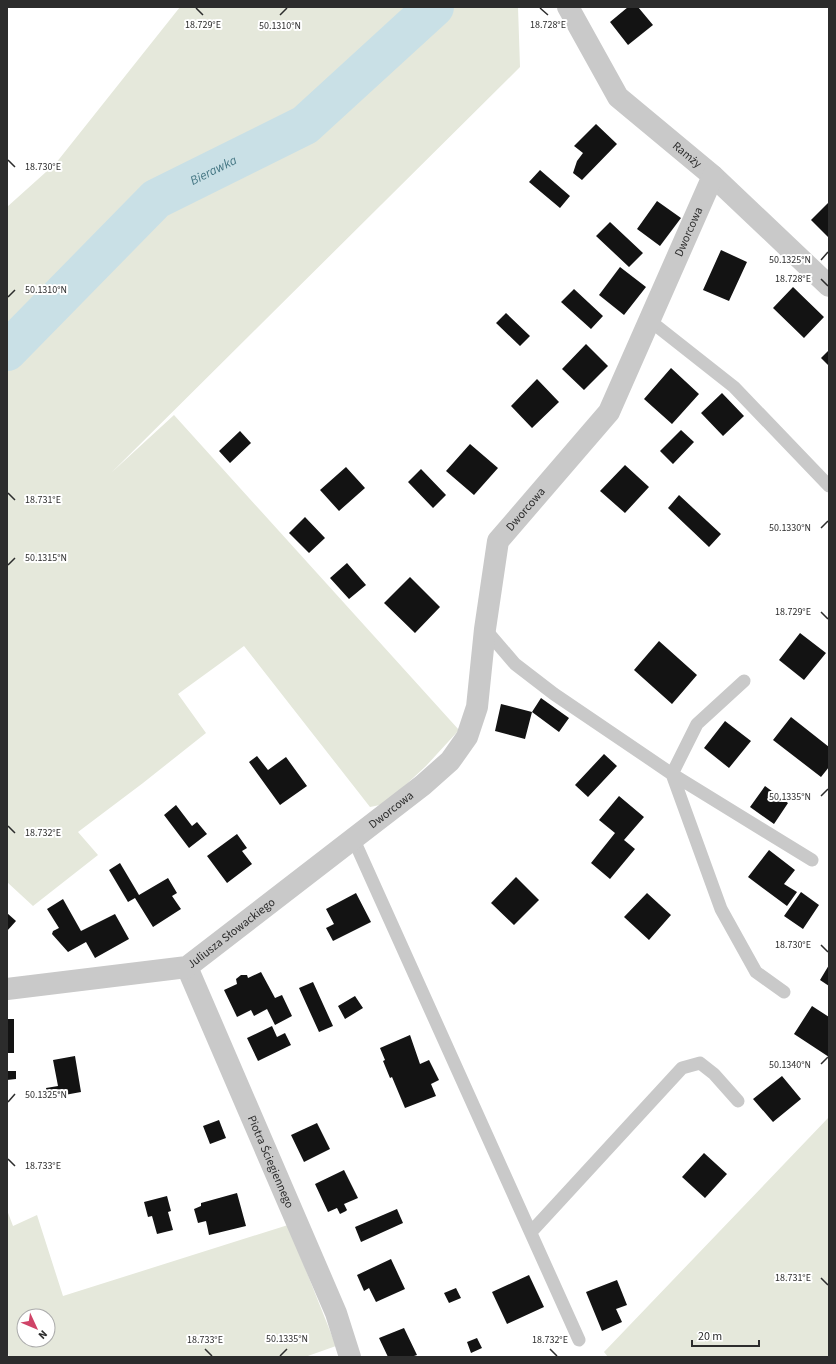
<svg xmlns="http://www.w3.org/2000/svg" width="836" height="1364" viewBox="0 0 836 1364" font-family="'Source Sans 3',sans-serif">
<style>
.green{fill:#e5e8db;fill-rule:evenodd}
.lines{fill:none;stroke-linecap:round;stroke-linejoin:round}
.river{stroke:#c9e0e6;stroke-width:40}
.building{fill:#131313}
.lane{stroke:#c9c9c9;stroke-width:13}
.street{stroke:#c9c9c9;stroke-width:22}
.ticks{fill:none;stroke:#2c2c2c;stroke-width:1.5}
.labels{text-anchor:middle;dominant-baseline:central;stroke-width:4;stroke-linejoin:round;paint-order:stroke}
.street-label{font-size:12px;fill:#2c2c2c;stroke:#fff}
.water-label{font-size:13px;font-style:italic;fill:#457784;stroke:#fff}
.ticks-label{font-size:10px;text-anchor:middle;fill:#2c2c2c;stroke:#fff;stroke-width:4;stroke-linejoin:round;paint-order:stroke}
</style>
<rect width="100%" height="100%" fill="#fff"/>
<path class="green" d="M 180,7 L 428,7 L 304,121 L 192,175 L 145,203 L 58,294 L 7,343 L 7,207 L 56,163 Z
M 438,7 L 518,7 L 520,67 L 111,473 L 174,415 L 459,730 L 426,766 L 385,804 L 370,807 L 244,646 L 178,694 L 206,733 L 143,783 L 78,832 L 98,855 L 33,906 L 7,882 L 7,367 L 160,208 L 307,134 Z
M 829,1117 L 829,1357 L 608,1357 L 604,1352 Z
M 7,1210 L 13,1226 L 37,1215 L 63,1296 L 288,1225 L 336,1346 L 305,1357 L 9,1357 L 7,1349 ZM 24,1316 L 48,1316 L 48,1340 L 24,1340 Z"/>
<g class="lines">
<path class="river" id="s1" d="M 7,351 L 156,199 L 305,125 L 434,7"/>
</g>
<path class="building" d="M 628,7 L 638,7 L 653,25 L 628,45 L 610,22 Z
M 596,124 L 617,144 L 582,180 L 573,173 L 577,161 L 583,153 L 574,146 Z
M 540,170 L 570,196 L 560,208 L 529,182 Z
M 657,201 L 681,218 L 660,246 L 637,229 Z
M 829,202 L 829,238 L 811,220 Z
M 610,222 L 643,253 L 629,267 L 596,236 Z
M 721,250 L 747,262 L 729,301 L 703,290 Z
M 620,267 L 646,287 L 624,315 L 599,295 Z
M 793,287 L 824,317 L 804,338 L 773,308 Z
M 574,289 L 603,316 L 591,329 L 561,302 Z
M 506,313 L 530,336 L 520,346 L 496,323 Z
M 586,344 L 608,366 L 584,390 L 562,369 Z
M 829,350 L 829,366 L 821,358 Z
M 671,368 L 699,394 L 672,424 L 644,399 Z
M 537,379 L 559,402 L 532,428 L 511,406 Z
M 722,393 L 744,416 L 723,436 L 701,413 Z
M 681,430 L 694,442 L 673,464 L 660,451 Z
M 240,431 L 251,443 L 230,463 L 219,451 Z
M 470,444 L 498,468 L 474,495 L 446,471 Z
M 625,465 L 649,487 L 625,513 L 600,491 Z
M 346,467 L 365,488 L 339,511 L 320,490 Z
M 421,469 L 446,495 L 433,508 L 408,482 Z
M 679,495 L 721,534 L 709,547 L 668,508 Z
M 305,517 L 325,538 L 309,553 L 289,533 Z
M 347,563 L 366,585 L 349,599 L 330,578 Z
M 410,577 L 440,607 L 415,633 L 384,603 Z
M 800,633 L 826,653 L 804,680 L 779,660 Z
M 659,641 L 697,675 L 672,704 L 634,670 Z
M 541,698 L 569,718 L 559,732 L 532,712 Z
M 501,704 L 532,712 L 525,739 L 495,731 Z
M 791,717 L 829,747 L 829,767 L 821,777 L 773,740 Z
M 725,721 L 751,741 L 729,768 L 704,748 Z
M 604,754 L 617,766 L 588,797 L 575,785 Z
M 257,756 L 268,770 L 286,757 L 307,786 L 280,805 L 249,762 Z
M 765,786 L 788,803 L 774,824 L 750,807 Z
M 619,796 L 644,817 L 624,840 L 635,849 L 610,879 L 591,863 L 615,833 L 599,820 Z
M 176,805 L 192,826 L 197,822 L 207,834 L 189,848 L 164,815 Z
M 237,834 L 247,848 L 242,851 L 252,864 L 227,883 L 207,856 Z
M 769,850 L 795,870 L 784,884 L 797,892 L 787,906 L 748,877 Z
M 120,863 L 139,895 L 168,878 L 177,893 L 172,896 L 181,909 L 153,927 L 135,898 L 128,902 L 109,870 Z
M 516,877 L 539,900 L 514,925 L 491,903 Z
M 801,892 L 819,905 L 803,929 L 784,916 Z
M 356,893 L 371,922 L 333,941 L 326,928 L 334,924 L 326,909 Z
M 647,893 L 671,915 L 649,940 L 624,917 Z
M 63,899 L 81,931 L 115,914 L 129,939 L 95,958 L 86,942 L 68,952 L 52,934 L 53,931 L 59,928 L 47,909 Z
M 7,913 L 16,921 L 7,931 Z
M 829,965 L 829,986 L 820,980 Z
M 261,972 L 275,998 L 282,995 L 292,1016 L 275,1025 L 267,1009 L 254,1016 L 251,1010 L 237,1017 L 224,990 L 237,984 L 236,979 L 241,975 L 247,975 L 248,978 Z
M 313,982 L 333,1026 L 319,1032 L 299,988 Z
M 355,996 L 363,1008 L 345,1019 L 338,1006 Z
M 812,1006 L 829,1017 L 829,1057 L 794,1034 Z
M 7,1019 L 14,1019 L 14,1053 L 7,1053 Z
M 272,1026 L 277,1037 L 285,1033 L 291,1045 L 258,1061 L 247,1038 Z
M 410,1035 L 420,1064 L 429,1060 L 439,1080 L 431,1084 L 436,1096 L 405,1108 L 392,1077 L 390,1078 L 383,1061 L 385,1060 L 380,1048 Z
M 75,1056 L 81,1092 L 48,1098 L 46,1088 L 58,1086 L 53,1060 Z
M 7,1071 L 16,1071 L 16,1079 L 7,1080 Z
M 782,1076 L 801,1099 L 773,1122 L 753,1099 Z
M 219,1120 L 226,1138 L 210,1144 L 203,1126 Z
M 317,1123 L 330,1149 L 304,1162 L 291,1135 Z
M 704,1153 L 727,1174 L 705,1198 L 682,1177 Z
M 344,1170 L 358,1198 L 344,1204 L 347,1210 L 346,1211 L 340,1214 L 337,1208 L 328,1212 L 315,1184 Z
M 237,1193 L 246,1226 L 209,1235 L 206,1221 L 198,1223 L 194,1209 L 201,1206 L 201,1203 Z
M 167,1196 L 171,1211 L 168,1212 L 173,1230 L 157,1234 L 152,1216 L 148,1217 L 144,1202 Z
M 397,1209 L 403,1223 L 361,1242 L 355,1227 Z
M 391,1259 L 405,1289 L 376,1302 L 369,1288 L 364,1291 L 357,1275 Z
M 529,1275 L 544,1307 L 507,1324 L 492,1292 Z
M 617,1280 L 627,1305 L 616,1309 L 622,1322 L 602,1331 L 586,1292 Z
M 456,1288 L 461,1298 L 449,1303 L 444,1293 Z
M 404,1328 L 417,1355 L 411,1357 L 388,1357 L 379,1338 Z
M 477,1338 L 482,1348 L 471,1353 L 467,1342 Z"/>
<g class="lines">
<path class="lane" d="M 649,320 L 734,387 L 829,486
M 485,629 L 515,664 L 554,694 L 672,774 L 812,860
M 744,681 L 697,724 L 672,774 L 721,909 L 756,972 L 784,992
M 353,838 L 579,1340
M 531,1232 L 682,1068 L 700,1063 L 714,1074 L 738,1101"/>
<g class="street">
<path id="s2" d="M 568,7 L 618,97 L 713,176 L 829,286"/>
<path id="s3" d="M 187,967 L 336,1313 L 350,1357"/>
<path id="s4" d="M 7,989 L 187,967 L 423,785 L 450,761 L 467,737 L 477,707 L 485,629 L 498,541 L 609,412 L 713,176"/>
</g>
</g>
<path class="ticks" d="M 196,8 L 203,15M 540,8 L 548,15M 280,15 L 287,8M 8,160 L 15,167M 821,260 L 828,252M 821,279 L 828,286M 8,297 L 15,290M 8,493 L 15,500M 821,528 L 828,521M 8,565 L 15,558M 821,612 L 828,619M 821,796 L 828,789M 8,826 L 15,833M 821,945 L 828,952M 821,1064 L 828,1057M 8,1102 L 15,1094M 8,1159 L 15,1166M 821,1278 L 828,1285M 205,1349 L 212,1356M 550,1349 L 557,1356M 280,1356 L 287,1349"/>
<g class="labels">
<g class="street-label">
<text stroke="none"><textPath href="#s2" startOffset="193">Ramży</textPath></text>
<text stroke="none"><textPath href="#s4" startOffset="1111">Dworcowa</textPath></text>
<text stroke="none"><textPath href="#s4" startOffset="786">Dworcowa</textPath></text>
<text stroke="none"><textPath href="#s4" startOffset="439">Dworcowa</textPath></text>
<text stroke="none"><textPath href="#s4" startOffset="237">Juliusza Słowackiego</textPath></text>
<text stroke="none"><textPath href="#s3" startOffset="212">Piotra Ściegiennego</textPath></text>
</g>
<g class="water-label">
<text stroke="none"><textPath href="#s1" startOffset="277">Bierawka</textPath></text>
</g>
</g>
<g class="ticks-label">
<text x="203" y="28">18.729°E</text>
<text x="548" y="28">18.728°E</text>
<text x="280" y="29">50.1310°N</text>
<text x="43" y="170">18.730°E</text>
<text x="790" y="263">50.1325°N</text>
<text x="793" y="282">18.728°E</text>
<text x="46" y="293">50.1310°N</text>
<text x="43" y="503">18.731°E</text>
<text x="790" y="531">50.1330°N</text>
<text x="46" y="561">50.1315°N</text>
<text x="793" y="615">18.729°E</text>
<text x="790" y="800">50.1335°N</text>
<text x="43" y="836">18.732°E</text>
<text x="793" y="948">18.730°E</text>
<text x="790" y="1068">50.1340°N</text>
<text x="46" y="1098">50.1325°N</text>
<text x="43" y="1169">18.733°E</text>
<text x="793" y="1281">18.731°E</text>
<text x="287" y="1342">50.1335°N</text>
<text x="205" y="1343">18.733°E</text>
<text x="550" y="1343">18.732°E</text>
</g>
<rect width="836" height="1364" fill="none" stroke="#2c2c2c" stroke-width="16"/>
<g transform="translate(36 1328) rotate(134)"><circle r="19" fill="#ffffff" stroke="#ababab"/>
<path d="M0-3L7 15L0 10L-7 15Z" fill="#cf4367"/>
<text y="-6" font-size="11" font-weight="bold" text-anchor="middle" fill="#2c2c2c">N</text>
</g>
<path d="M692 1340v6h67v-6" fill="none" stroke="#2c2c2c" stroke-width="2"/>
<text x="698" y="1340" font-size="12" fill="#2c2c2c" stroke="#ffffff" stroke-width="3" paint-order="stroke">20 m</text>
</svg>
